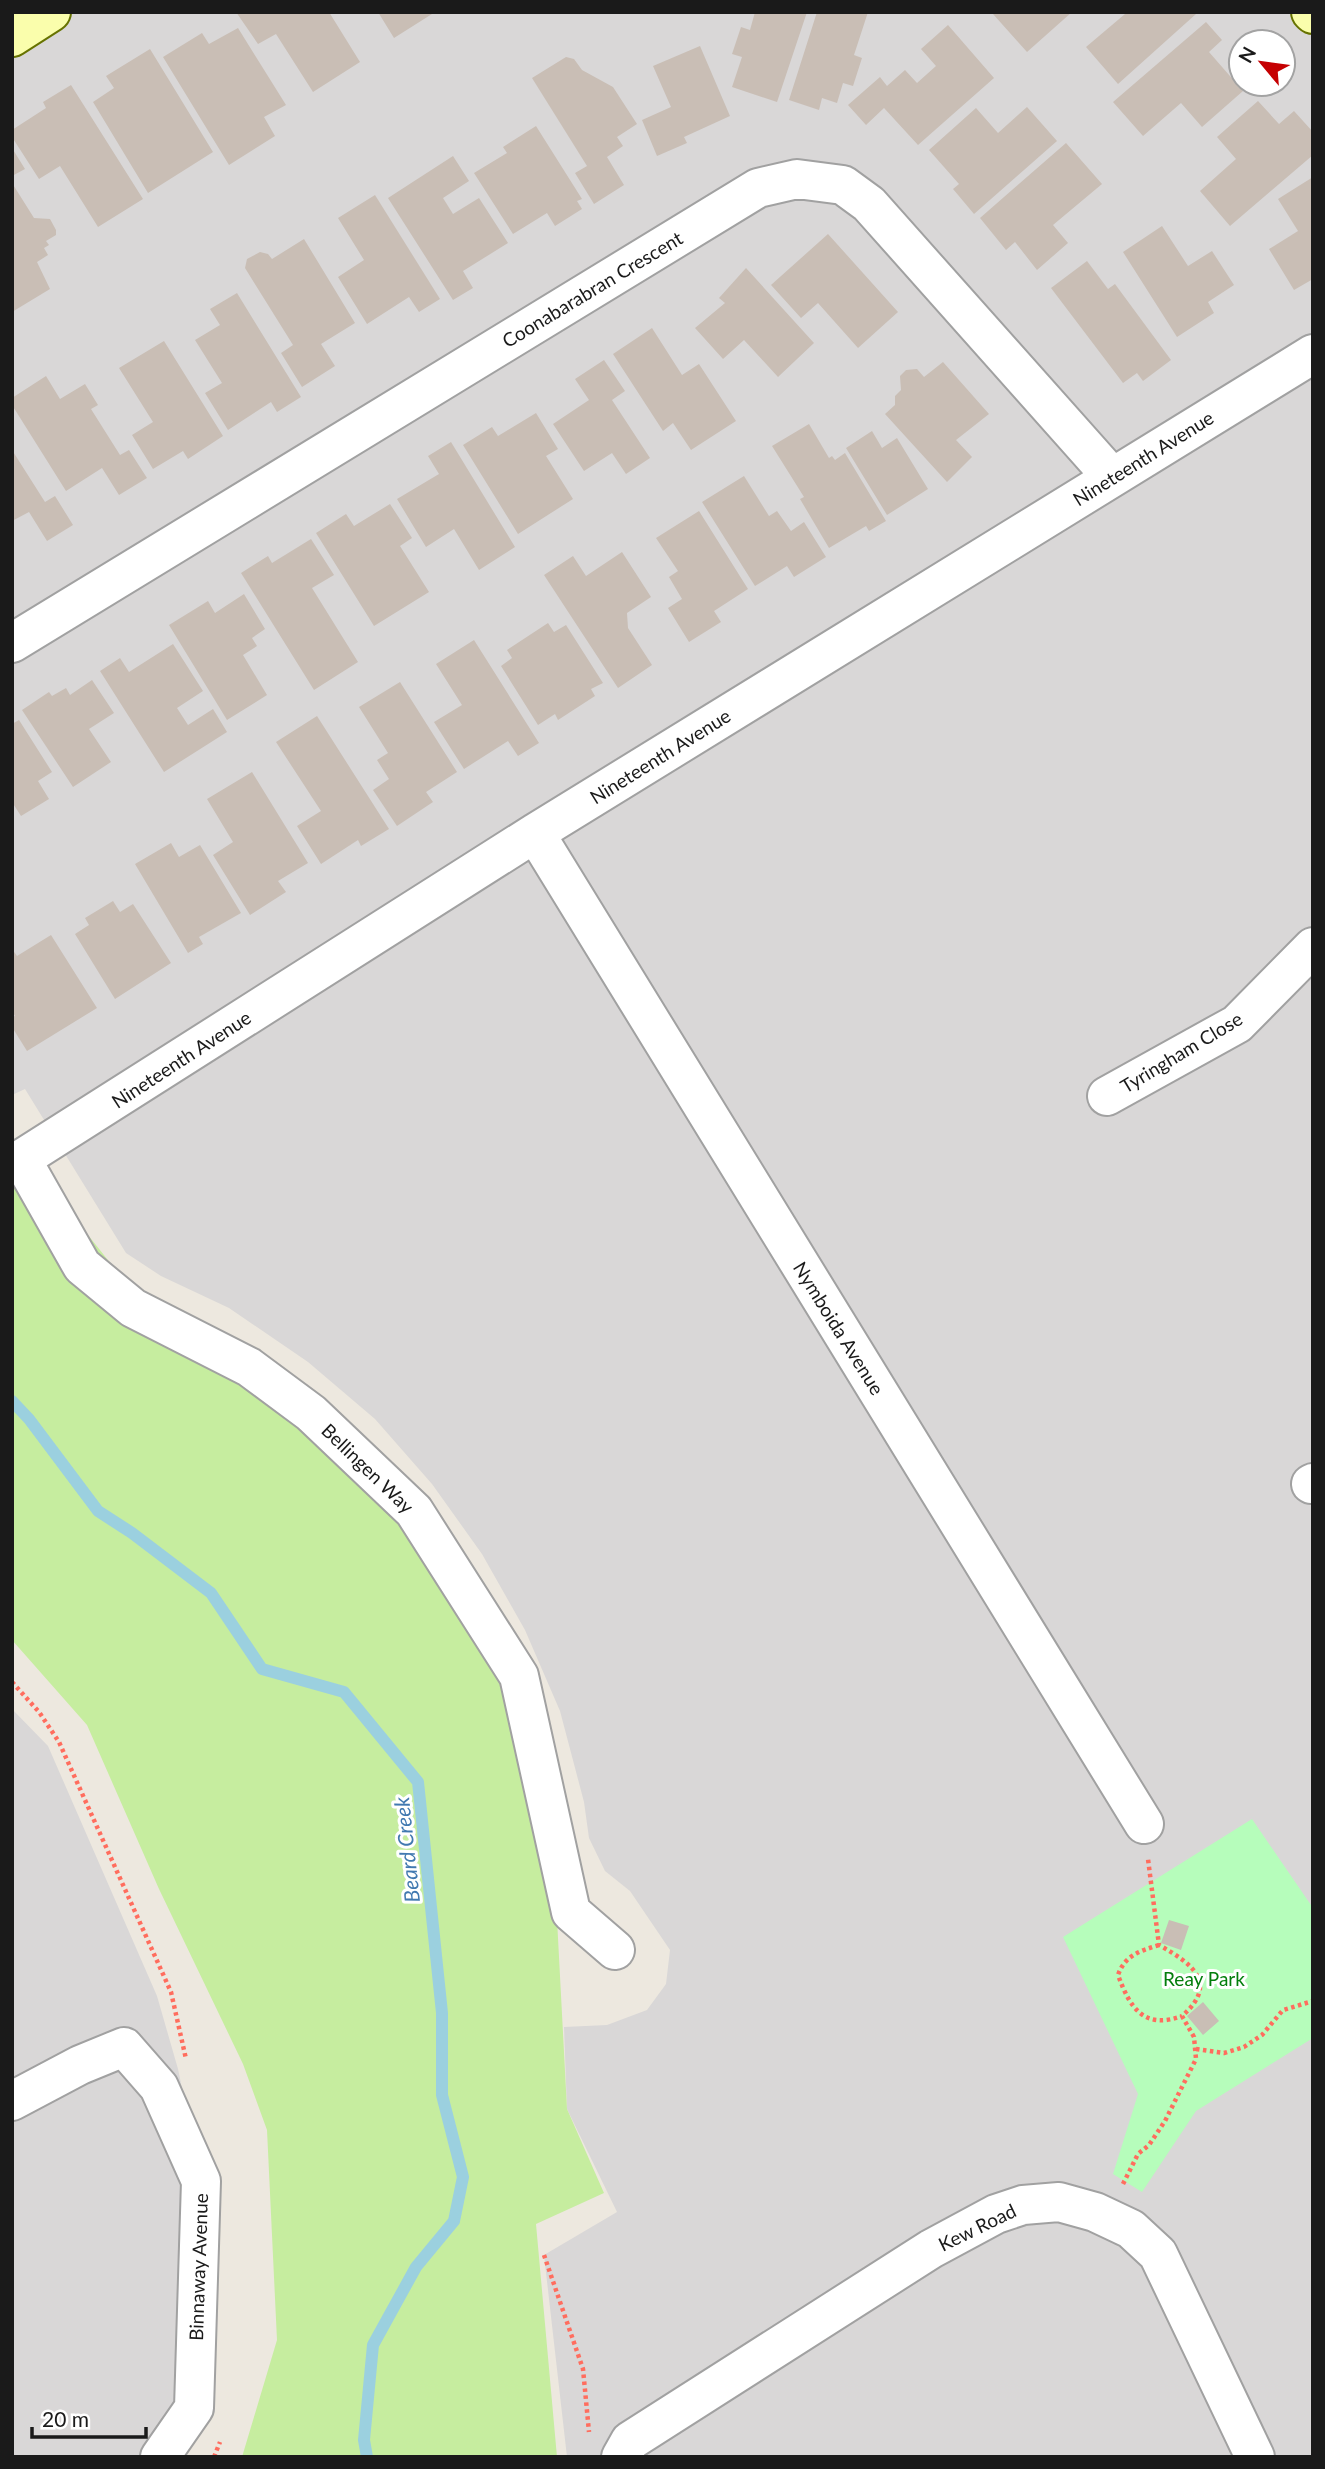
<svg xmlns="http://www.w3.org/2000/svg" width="1325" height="2469" viewBox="0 0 1325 2469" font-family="Lato,sans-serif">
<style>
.residential{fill:#d9d7d7;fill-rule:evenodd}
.grass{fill:#c6ed9f}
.park{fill:#b6fdbb}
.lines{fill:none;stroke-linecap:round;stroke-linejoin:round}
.stream{stroke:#9bd0df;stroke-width:12}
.building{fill:#c9beb5}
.street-casing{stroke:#a1a1a1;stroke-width:42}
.secondary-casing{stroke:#677300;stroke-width:42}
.path{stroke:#ff6d5e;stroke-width:4.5;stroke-dasharray:3.5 3.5;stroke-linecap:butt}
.street{stroke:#fff;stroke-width:38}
.secondary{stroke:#fafeac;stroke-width:38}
.labels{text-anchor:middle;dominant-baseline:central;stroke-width:6;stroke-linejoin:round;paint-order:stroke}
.street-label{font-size:19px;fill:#1a1a1a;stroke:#fff}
.park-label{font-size:19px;fill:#037e0c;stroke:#fff}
.water-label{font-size:21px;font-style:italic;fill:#4179b0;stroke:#fff}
</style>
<rect width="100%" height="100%" fill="#ede8df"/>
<path class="residential" d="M 12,12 L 1313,12 L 1313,2457 L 567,2457 L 544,2255 L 617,2212 L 567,2109 L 564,2027 L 607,2025 L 647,2010 L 666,1984 L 670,1950 L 630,1891 L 605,1871 L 589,1838 L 584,1802 L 560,1711 L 525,1630 L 482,1554 L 432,1484 L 375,1419 L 308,1362 L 229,1308 L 161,1276 L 126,1253 L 25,1089 L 12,1095 ZM 1241,42 L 1283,42 L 1283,84 L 1241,84 Z
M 12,1709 L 48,1746 L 157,1996 L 178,2069 L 201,2181 L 194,2408 L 160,2457 L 12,2457 Z"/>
<path class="grass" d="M 14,1187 L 84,1230 L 123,1279 L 307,1394 L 501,1641 L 554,1862 L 567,2109 L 604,2193 L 536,2224 L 557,2457 L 242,2457 L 277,2340 L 267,2130 L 243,2064 L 159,1889 L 87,1725 L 12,1640 Z"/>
<path class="park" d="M 1252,1819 L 1313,1908 L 1313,2038 L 1196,2111 L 1142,2192 L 1113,2174 L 1138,2094 L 1063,1937 Z"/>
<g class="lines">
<path class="stream" d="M 12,1401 L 29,1419 L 98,1511 L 132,1533 L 211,1593 L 262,1669 L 344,1692 L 418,1782 L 442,2013 L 442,2095 L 463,2177 L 454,2221 L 416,2267 L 373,2345 L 364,2440 L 367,2457"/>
</g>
<path class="building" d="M 236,12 L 329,12 L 360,62 L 313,92 L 276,34 L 258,44 Z
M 378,12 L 430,12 L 432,14 L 394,38 Z
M 755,12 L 807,12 L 777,102 L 732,87 L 742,57 L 732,54 L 741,27 L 750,30 Z
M 817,12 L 868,12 L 854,55 L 862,58 L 853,86 L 843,83 L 837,103 L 822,98 L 819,110 L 789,100 Z
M 995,12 L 1072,12 L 1027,52 L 993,14 Z
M 1123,12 L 1194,12 L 1196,14 L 1118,84 L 1086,47 L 1125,14 Z
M 1206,22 L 1222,40 L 1209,52 L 1243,91 L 1202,127 L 1181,103 L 1143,136 L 1113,102 Z
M 948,25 L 994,78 L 918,145 L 884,108 L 866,125 L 848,105 L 880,77 L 887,86 L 905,70 L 917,83 L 936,66 L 921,49 Z
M 238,28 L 286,105 L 264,117 L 275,136 L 229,165 L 163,57 L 202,33 L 209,44 Z
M 700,46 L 730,116 L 684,137 L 687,143 L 657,156 L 642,120 L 671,107 L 653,66 Z
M 150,49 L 213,152 L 148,193 L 93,102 L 114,88 L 106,76 Z
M 566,57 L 574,59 L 582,70 L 613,87 L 637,124 L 617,137 L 623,146 L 607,157 L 624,185 L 594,204 L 575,173 L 587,166 L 532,78 Z
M 71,85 L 143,199 L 98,227 L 60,166 L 39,179 L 12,137 L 12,130 L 46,108 L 43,102 Z
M 1258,101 L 1279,124 L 1294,111 L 1313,132 L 1313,155 L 1230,226 L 1200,191 L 1236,159 L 1217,137 Z
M 1027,107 L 1057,141 L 974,214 L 953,189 L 959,184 L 929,150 L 976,108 L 998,133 Z
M 536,126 L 582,199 L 577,201 L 582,209 L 555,226 L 547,213 L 513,234 L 474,173 L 507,153 L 503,147 Z
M 1066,143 L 1102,184 L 1053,225 L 1068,243 L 1037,270 L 1015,242 L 1006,250 L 980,218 Z
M 12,148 L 25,169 L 12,176 Z
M 453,156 L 469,181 L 443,198 L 453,214 L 479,198 L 508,243 L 463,271 L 473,288 L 453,300 L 388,198 Z
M 1313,177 L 1313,279 L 1294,290 L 1269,249 L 1298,231 L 1278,199 Z
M 12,183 L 34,218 L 50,219 L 56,230 L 56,235 L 46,241 L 49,245 L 44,248 L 48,255 L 37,262 L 50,289 L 12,312 Z
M 375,195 L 440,299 L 419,312 L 409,297 L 367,324 L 338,277 L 364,260 L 338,218 Z
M 1162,226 L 1188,266 L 1212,251 L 1234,285 L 1208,302 L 1214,313 L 1177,337 L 1123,252 Z
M 828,234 L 898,312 L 858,348 L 818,303 L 801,318 L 771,285 Z
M 304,239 L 355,323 L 321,344 L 335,366 L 302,387 L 281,353 L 293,345 L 245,268 L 247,259 L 260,252 L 268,254 L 272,259 Z
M 1087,261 L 1108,289 L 1115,284 L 1171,360 L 1143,381 L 1137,373 L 1123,383 L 1051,288 Z
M 746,268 L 814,343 L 778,377 L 744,340 L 723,359 L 695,328 L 725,303 L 719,298 Z
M 237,293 L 301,397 L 277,412 L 271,402 L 228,430 L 205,393 L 222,383 L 195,340 L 220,325 L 210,309 Z
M 652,328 L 682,375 L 699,364 L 736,421 L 691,450 L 673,423 L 663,431 L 613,354 Z
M 164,341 L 223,436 L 188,459 L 183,451 L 153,469 L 132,435 L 153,422 L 119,368 Z
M 604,360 L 625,391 L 612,400 L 650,458 L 626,474 L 612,453 L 584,471 L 553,424 L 589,400 L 575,379 Z
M 943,362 L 989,414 L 956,440 L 972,457 L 947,482 L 885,414 L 895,405 L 895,396 L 901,390 L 900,376 L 906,370 L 917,369 L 924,377 Z
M 46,376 L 60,399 L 85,384 L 98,405 L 91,409 L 120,455 L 129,450 L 147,478 L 119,495 L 102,468 L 66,491 L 12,405 L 12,398 Z
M 536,413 L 558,449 L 546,456 L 573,499 L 518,534 L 463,445 L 492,427 L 498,436 Z
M 809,424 L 829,458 L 832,456 L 835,460 L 845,453 L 886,521 L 869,531 L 866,526 L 829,548 L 800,499 L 804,497 L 772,446 Z
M 872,431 L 882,448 L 897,438 L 928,489 L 887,515 L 846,448 Z
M 451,442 L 515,547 L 479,570 L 454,529 L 426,547 L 397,499 L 439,474 L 428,456 Z
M 12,450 L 45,502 L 55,496 L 73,525 L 47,541 L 29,512 L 12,521 Z
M 744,476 L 769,516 L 777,511 L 791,531 L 804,522 L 826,557 L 794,577 L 787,566 L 755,586 L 702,502 Z
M 390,504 L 412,538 L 400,546 L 429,592 L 374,626 L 316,533 L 346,514 L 354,526 Z
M 699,511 L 748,589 L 714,611 L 721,622 L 689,642 L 668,608 L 682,599 L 669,577 L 678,571 L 656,538 Z
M 311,539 L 334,575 L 312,588 L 358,662 L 314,690 L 241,573 L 268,556 L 272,563 Z
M 622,552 L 651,597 L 627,613 L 628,628 L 652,665 L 618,688 L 544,575 L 573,556 L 586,576 Z
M 244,594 L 265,629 L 252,638 L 257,646 L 243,655 L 267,695 L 227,720 L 169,625 L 208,601 L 215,613 Z
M 548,623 L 554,632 L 566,625 L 603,683 L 591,689 L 595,696 L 558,720 L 555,714 L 538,725 L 501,666 L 512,658 L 507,650 Z
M 474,640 L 539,743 L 518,756 L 508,741 L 464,769 L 434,722 L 462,705 L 436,664 Z
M 173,644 L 203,691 L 177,708 L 188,725 L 213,709 L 227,732 L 164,772 L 100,671 L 120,658 L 129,672 Z
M 92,680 L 114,713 L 89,729 L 111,762 L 73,787 L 22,710 L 49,692 L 52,696 L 66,688 L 70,695 Z
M 400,682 L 457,772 L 426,792 L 433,802 L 397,826 L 373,790 L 389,779 L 377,760 L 388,753 L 359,707 Z
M 317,716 L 389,829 L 361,846 L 358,840 L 321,864 L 297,826 L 321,811 L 276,742 Z
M 19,720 L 52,772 L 38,781 L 49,799 L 21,816 L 12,802 L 12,724 Z
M 252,772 L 308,863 L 278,881 L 286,892 L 250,915 L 213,855 L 233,842 L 207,799 Z
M 171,843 L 179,857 L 200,845 L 241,913 L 199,937 L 203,944 L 188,953 L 135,864 Z
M 113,901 L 120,912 L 133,904 L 171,963 L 115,999 L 75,934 L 89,925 L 85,918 Z
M 51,935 L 97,1008 L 27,1051 L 12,1027 L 12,1017 L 15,1016 L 12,1011 L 12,949 L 17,956 Z
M 1169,1920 L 1189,1926 L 1181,1950 L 1161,1943 Z
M 1203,2002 L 1219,2021 L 1203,2035 L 1187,2016 Z"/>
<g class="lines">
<g class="street-casing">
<path id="street" d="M 12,643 L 758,188 L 797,179 L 843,185 L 869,204 L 1112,477
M 535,833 L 1144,1824
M 1107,1096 L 1237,1024 L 1313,947
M 22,1160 L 82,1266 L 133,1308 L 249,1367 L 311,1413 L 414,1511 L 519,1676 L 571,1912 L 615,1950
M 12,1165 L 535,833 L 1313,354
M 1311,1484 L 1313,1483
M 12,2101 L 80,2065 L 124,2047 L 159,2087 L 201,2181 L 194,2408 L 160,2457
M 621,2457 L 630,2441 L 931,2249 L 996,2214 L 1023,2205 L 1059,2202 L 1095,2212 L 1131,2229 L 1158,2254 L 1255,2457"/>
</g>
<g class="secondary-casing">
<path id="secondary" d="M 1311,12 L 1313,14
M 12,37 L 51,12"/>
</g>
<path class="path" d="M 12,1682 L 39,1712 L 59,1742 L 171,1992 L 186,2059
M 1159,1945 C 1140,1951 1125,1955 1118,1975 C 1130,2008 1144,2030 1182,2016
M 1196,2049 L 1224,2053 L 1244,2047 L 1262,2035 L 1283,2010 L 1313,2001
M 1123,2184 L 1138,2154 L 1149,2145 L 1165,2121 L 1196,2059 L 1194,2037 L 1182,2016 C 1220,1983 1191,1963 1159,1945 L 1148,1859
M 544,2255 L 583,2369 L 589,2432
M 214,2457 L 220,2442"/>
<use href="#street" class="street"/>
<use href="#secondary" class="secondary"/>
</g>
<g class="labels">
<g class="street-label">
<text transform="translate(592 289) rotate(-31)">Coonabarabran Crescent</text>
<text transform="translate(1143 458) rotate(-32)">Nineteenth Avenue</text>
<text transform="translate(660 756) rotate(-32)">Nineteenth Avenue</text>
<text transform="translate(1181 1052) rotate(-31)">Tyringham Close</text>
<text transform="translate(181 1059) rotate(-33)">Nineteenth Avenue</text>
<text transform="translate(839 1328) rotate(58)">Nymboida Avenue</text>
<text transform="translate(368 1468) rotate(44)">Bellingen Way</text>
<text transform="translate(977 2227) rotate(-26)">Kew Road</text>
<text transform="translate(198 2267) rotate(-88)">Binnaway Avenue</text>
</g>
<g class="park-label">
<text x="1204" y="1978">Reay Park</text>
</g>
<g class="water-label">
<text transform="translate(406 1850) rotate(-96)">Beard Creek</text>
</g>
</g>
<rect width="1325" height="2469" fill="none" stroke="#1a1a1a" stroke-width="28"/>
<g transform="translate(1262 63) rotate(299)"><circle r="33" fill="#ffffff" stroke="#a3a3a3" stroke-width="2"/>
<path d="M0-5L12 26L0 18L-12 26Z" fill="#c50002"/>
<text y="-10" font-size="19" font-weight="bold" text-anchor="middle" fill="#1a1a1a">N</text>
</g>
<path d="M32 2427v10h114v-10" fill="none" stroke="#1a1a1a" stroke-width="3.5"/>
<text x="42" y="2427" font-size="21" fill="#1a1a1a" stroke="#ffffff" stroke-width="5" paint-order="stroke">20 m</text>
</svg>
